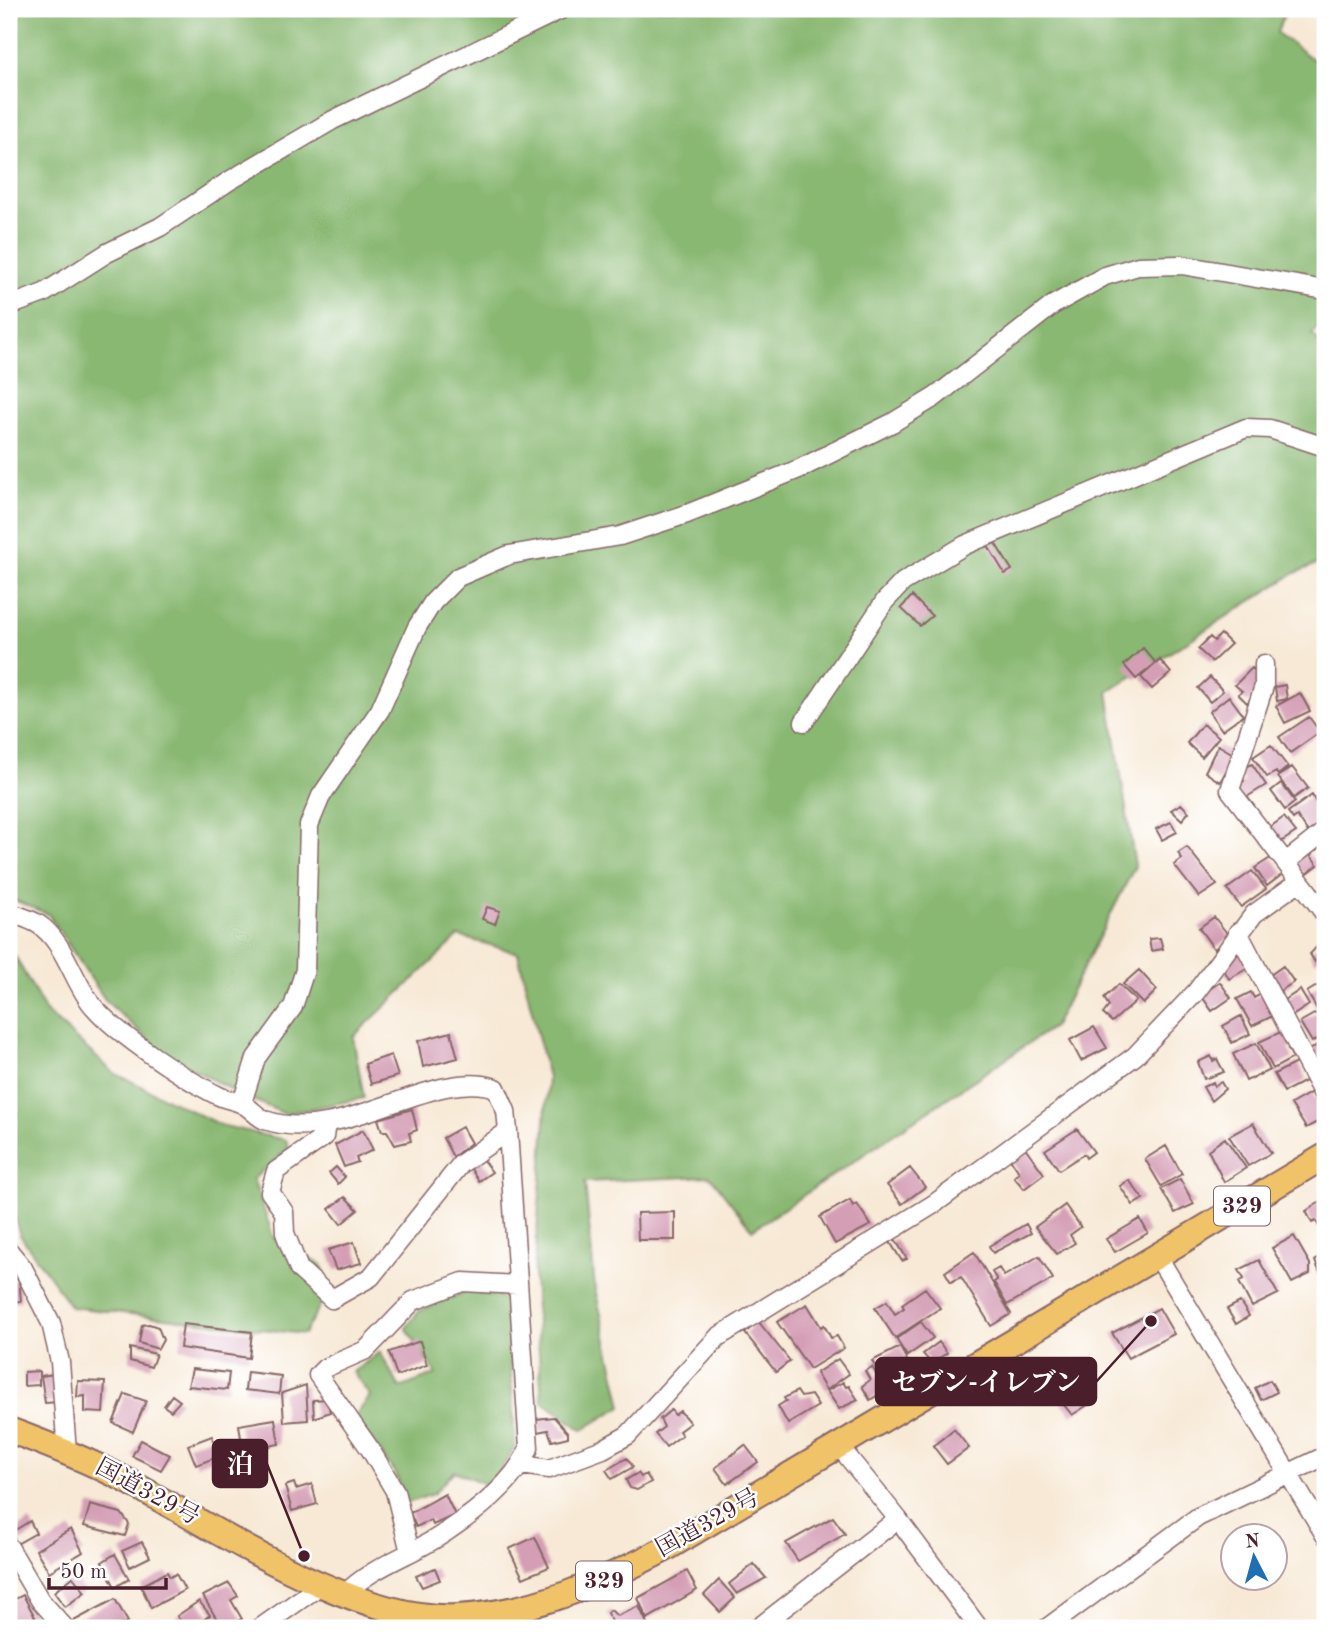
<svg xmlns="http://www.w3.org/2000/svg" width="1334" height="1637" viewBox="0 0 1334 1637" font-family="'Old Standard TT','Noto Serif JP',serif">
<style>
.forest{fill:#89b872;stroke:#6a6c4e;stroke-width:2}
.building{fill:#d49eb5}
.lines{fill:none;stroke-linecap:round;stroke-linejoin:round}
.minor-casing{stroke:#876667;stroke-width:21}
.highway-casing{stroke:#876667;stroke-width:28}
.minor{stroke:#fff;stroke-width:18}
.highway{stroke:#f1c369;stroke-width:24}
.labels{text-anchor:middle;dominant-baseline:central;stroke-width:5;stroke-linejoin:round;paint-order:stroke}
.shield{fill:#fff;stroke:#80626b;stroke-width:2}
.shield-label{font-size:23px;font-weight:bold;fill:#4a1f2b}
.street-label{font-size:24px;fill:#4a1f2b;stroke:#fff}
.leader{fill:none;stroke:#4a1f2b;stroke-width:2.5}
.callout-dot{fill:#4a1f2b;stroke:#fff;stroke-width:2.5}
.callout{fill:#4a1f2b;stroke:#4a1f2b;stroke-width:2.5}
.callout-label{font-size:26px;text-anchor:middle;font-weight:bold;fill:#fff}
</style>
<rect width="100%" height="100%" fill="#fff"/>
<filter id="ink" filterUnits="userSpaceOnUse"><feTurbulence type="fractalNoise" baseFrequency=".0143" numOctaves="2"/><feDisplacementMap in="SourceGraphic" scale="14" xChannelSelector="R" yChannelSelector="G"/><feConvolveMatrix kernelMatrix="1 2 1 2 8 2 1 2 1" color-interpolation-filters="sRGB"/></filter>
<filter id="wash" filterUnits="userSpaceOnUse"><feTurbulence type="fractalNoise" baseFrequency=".00686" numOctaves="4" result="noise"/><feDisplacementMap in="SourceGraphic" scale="28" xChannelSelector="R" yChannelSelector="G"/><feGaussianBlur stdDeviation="1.57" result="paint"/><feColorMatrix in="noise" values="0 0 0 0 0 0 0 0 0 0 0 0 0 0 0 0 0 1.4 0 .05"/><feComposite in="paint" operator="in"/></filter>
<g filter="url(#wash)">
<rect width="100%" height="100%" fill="#f7e9d6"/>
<path class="forest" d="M 9,9 L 1286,9 L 1277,33 L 1325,68 L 1325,318 L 1312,334 L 1325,348 L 1325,561 L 1295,573 L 1108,692 L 1135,866 L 1054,1026 L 752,1230 L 710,1176 L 585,1182 L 595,1289 L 622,1406 L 582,1430 L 542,1401 L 534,1277 L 548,1078 L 518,953 L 459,936 L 353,1037 L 364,1098 L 285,1114 L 233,1091 L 162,1052 L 106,1001 L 48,914 L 9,898 Z
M 9,951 L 16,958 L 46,1012 L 114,1073 L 220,1125 L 286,1140 L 289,1148 L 253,1179 L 274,1239 L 321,1264 L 330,1288 L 304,1334 L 71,1307 L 20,1235 L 9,1198 Z
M 468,1291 L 507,1299 L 515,1447 L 490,1486 L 454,1471 L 433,1494 L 405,1504 L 397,1476 L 355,1417 L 370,1396 L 353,1372 L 380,1352 L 400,1388 L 436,1374 L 406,1328 L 419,1311 Z"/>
<g id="blocks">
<path class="building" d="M 995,543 L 1012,570 L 1005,574 L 988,546 Z
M 912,596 L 932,616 L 920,626 L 901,608 Z
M 1221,634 L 1231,644 L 1212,662 L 1198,649 L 1210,637 L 1214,641 Z
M 1143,648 L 1156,663 L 1136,679 L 1124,665 Z
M 1160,660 L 1171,673 L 1152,689 L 1141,677 Z
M 1252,668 L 1260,676 L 1257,692 L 1247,703 L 1238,694 L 1242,691 L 1235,685 Z
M 1210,677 L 1223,691 L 1210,702 L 1198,688 Z
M 1285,685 L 1287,699 L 1277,701 L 1275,687 Z
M 1300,693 L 1310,711 L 1285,723 L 1276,706 Z
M 1229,696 L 1243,715 L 1222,730 L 1209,712 Z
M 1309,717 L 1320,732 L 1290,753 L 1279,737 Z
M 1203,724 L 1219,737 L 1202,757 L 1187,743 Z
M 1218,745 L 1235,755 L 1220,782 L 1205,772 Z
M 1271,745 L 1288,767 L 1278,775 L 1276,772 L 1267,777 L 1253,757 Z
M 1252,764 L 1266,785 L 1242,800 L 1234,788 L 1244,781 L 1239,772 Z
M 1292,767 L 1308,788 L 1294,798 L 1278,777 Z
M 1281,783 L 1295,802 L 1285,810 L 1271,791 Z
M 1312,795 L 1325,821 L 1308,832 L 1297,816 L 1293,819 L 1288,812 Z
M 1181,804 L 1189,812 L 1182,820 L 1171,810 Z
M 1284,817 L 1296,832 L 1281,842 L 1270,827 Z
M 1171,822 L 1177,832 L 1162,840 L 1156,829 Z
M 1187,847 L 1217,885 L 1199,897 L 1174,865 L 1182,859 L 1178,853 Z
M 1307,851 L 1318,865 L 1305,875 L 1293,860 Z
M 1272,857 L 1284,873 L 1267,886 L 1255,868 Z
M 1252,871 L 1266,889 L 1241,907 L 1227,889 Z
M 487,907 L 500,911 L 495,924 L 482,919 Z
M 1214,917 L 1230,937 L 1214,949 L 1199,928 Z
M 1160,938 L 1163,949 L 1151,951 L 1149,939 Z
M 1325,938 L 1325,954 L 1315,962 L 1310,954 Z
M 1241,952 L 1250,967 L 1229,979 L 1220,963 Z
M 1283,966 L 1294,982 L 1277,993 L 1266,978 Z
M 1139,970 L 1157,990 L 1143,1004 L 1123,984 Z
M 1325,981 L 1325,1004 L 1317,1009 L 1307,992 Z
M 1220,982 L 1231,998 L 1212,1011 L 1201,995 Z
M 1119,984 L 1136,1001 L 1112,1022 L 1103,1014 L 1109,1006 L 1104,998 Z
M 1300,990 L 1309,1005 L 1289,1018 L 1280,1003 Z
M 1251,992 L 1254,998 L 1265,992 L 1277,1014 L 1252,1026 L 1237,999 Z
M 1325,1008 L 1325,1035 L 1312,1042 L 1300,1022 Z
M 1241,1016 L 1250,1034 L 1232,1043 L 1223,1026 Z
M 1094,1027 L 1107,1048 L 1081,1061 L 1070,1040 Z
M 1283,1031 L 1292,1047 L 1288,1049 L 1293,1058 L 1273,1069 L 1259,1042 Z
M 451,1032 L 458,1058 L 423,1067 L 418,1041 Z
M 1325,1039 L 1325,1066 L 1323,1063 L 1316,1068 L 1306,1053 Z
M 1256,1043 L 1270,1070 L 1246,1081 L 1233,1054 Z
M 391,1055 L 398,1076 L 371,1084 L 365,1064 Z
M 1211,1056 L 1213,1061 L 1217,1059 L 1224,1072 L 1204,1079 L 1198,1062 Z
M 1298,1062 L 1307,1080 L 1284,1092 L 1274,1074 Z
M 1213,1082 L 1214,1086 L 1221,1082 L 1225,1089 L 1211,1101 L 1203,1087 Z
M 1312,1092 L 1325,1118 L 1306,1128 L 1291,1104 Z
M 412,1109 L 417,1130 L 409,1133 L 411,1141 L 395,1145 L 387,1131 L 382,1131 L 378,1119 Z
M 1253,1123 L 1271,1153 L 1248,1166 L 1229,1136 Z
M 462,1127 L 471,1143 L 453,1157 L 443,1138 Z
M 1077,1129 L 1094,1152 L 1086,1158 L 1084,1154 L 1059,1170 L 1045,1150 Z
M 363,1130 L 373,1150 L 356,1158 L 358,1162 L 344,1167 L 335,1145 Z
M 1225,1138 L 1246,1168 L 1224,1182 L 1208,1150 Z
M 1024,1146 L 1044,1174 L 1024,1189 L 1014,1177 L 1019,1172 L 1009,1157 Z
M 1166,1146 L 1182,1174 L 1161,1186 L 1145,1159 Z
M 482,1159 L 492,1172 L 479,1181 L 471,1169 Z
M 336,1167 L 345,1177 L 338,1184 L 329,1173 Z
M 910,1168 L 925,1187 L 902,1204 L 887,1185 Z
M 1180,1179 L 1194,1204 L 1175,1213 L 1161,1189 Z
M 1129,1180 L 1143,1199 L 1133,1205 L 1120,1186 Z
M 345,1197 L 358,1210 L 341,1224 L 329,1209 Z
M 850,1200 L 853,1206 L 857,1204 L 871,1225 L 835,1244 L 820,1217 Z
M 1322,1201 L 1325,1206 L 1325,1237 L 1316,1221 L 1312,1223 L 1306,1211 Z
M 1065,1205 L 1081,1227 L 1070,1235 L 1075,1243 L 1057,1254 L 1035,1227 Z
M 675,1212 L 675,1240 L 638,1240 L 637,1213 Z
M 1140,1219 L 1148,1233 L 1115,1252 L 1106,1239 Z
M 1026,1224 L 1031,1233 L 993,1253 L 989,1246 Z
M 1294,1236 L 1310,1264 L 1310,1274 L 1292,1283 L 1272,1248 Z
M 895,1239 L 907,1259 L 902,1261 L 890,1242 Z
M 354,1242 L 361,1263 L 336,1270 L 328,1250 Z
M 1325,1251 L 1325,1274 L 1321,1275 L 1315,1261 Z
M 974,1252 L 1011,1314 L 991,1326 L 961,1277 L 951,1282 L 945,1272 Z
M 1039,1256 L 1053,1279 L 1007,1305 L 994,1282 L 997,1280 L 992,1272 L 999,1268 L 1004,1276 Z
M 1259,1260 L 1278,1294 L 1252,1307 L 1239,1282 L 1244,1279 L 1239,1270 Z
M 9,1279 L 19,1279 L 21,1301 L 9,1302 Z
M 925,1288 L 940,1308 L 895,1338 L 875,1308 L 887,1301 L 895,1314 L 904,1308 L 902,1304 Z
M 1240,1302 L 1249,1316 L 1236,1324 L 1227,1309 Z
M 807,1304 L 821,1327 L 824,1325 L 831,1338 L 837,1336 L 844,1348 L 810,1369 L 777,1322 Z
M 1159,1308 L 1174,1334 L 1128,1358 L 1112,1333 Z
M 758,1321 L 790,1361 L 776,1372 L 745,1333 Z
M 921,1322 L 933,1338 L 907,1356 L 896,1339 Z
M 149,1324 L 158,1327 L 163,1340 L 158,1349 L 139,1343 L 142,1325 Z
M 183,1324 L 252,1332 L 249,1358 L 180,1348 Z
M 420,1341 L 427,1365 L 397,1376 L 389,1352 Z
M 939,1342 L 947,1353 L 931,1363 L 923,1354 Z
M 900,1347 L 910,1366 L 882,1378 L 872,1361 Z
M 130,1348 L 156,1354 L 151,1367 L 130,1361 Z
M 838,1359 L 849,1374 L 826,1390 L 816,1373 Z
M 1064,1362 L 1094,1401 L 1072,1415 L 1041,1377 Z
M 872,1367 L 886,1390 L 870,1400 L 862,1386 L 870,1380 L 865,1371 Z
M 192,1369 L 229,1373 L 227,1390 L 188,1386 Z
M 39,1371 L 39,1385 L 24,1386 L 24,1372 Z
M 247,1372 L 281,1376 L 279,1394 L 245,1390 Z
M 54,1374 L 59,1402 L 45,1403 L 41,1376 Z
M 1270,1380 L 1277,1392 L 1261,1400 L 1255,1388 Z
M 78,1381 L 105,1382 L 103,1413 L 85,1412 L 85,1396 L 77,1397 Z
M 843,1382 L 846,1387 L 849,1386 L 858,1400 L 839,1409 L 827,1391 Z
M 306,1385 L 308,1420 L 284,1422 L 282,1393 Z
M 797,1391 L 801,1397 L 811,1395 L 818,1406 L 788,1424 L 778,1406 L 786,1401 L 784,1398 Z
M 125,1394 L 146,1401 L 133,1432 L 113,1423 Z
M 172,1395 L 180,1401 L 171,1411 L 164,1406 Z
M 327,1399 L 330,1412 L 314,1418 L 313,1400 Z
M 671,1410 L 675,1415 L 680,1411 L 690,1423 L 679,1431 L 682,1435 L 666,1447 L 655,1434 L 664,1427 L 660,1419 Z
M 554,1417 L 568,1433 L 568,1437 L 552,1441 L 548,1430 L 537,1432 L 536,1419 Z
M 275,1419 L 279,1444 L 243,1451 L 239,1425 Z
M 954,1429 L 969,1448 L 947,1464 L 933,1446 Z
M 212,1436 L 220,1456 L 196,1465 L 188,1445 Z
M 141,1440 L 170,1455 L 161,1470 L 132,1456 Z
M 745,1445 L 758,1462 L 727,1484 L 715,1468 Z
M 627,1458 L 633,1467 L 612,1479 L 606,1470 Z
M 638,1473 L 641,1477 L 646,1474 L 651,1482 L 637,1490 L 630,1488 L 626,1480 Z
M 294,1483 L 296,1489 L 312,1484 L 317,1504 L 292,1511 L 285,1486 Z
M 445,1494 L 455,1515 L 433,1525 L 431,1520 L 416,1527 L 410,1513 Z
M 90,1505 L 121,1513 L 129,1524 L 125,1536 L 84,1526 Z
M 833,1517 L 845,1534 L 798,1561 L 786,1543 Z
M 30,1521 L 36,1533 L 13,1546 L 9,1534 Z
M 71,1529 L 83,1552 L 49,1572 L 36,1550 Z
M 535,1537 L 549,1567 L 523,1578 L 509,1549 Z
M 142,1542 L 150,1557 L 130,1567 L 122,1551 Z
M 115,1554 L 129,1579 L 115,1587 L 102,1562 Z
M 754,1564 L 766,1578 L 737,1594 L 729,1584 Z
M 435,1568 L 440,1580 L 422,1587 L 416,1576 Z
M 687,1571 L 697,1590 L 647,1619 L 638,1598 Z
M 167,1572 L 170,1577 L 176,1574 L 185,1590 L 151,1608 L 141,1586 Z
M 73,1577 L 85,1592 L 65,1607 L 54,1592 Z
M 719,1580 L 735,1598 L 720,1612 L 704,1595 Z
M 229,1583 L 238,1596 L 231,1600 L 242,1619 L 222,1628 L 203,1596 Z
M 23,1595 L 36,1619 L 31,1622 L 34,1628 L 9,1628 L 9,1602 Z
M 115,1599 L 128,1622 L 112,1628 L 73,1628 L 70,1623 Z
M 199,1601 L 210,1615 L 192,1628 L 184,1628 L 177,1616 Z
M 639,1606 L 649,1628 L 616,1628 L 607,1613 L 611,1610 L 617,1616 Z"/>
</g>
</g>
<g filter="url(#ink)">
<use href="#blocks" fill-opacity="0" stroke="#876667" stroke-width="2"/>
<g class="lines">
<g class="minor-casing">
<path id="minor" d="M 9,306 L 44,293 L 107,253 L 160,227 L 229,181 L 333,120 L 562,9
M 1264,664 L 1264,686 L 1230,790 L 1325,914
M 804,722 L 885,601 L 903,582 L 965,545 L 1246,428 L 1270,429 L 1325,447
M 1286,862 L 1325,831
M 9,912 C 18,916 30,919 38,924 C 65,941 74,985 94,1007 C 118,1035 186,1080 219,1096 C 227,1100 237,1100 244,1105 C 252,1109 257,1117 265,1120 C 341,1147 432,1066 496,1088 L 506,1111 L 508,1131 L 529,1448 C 515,1482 476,1512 446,1532 C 413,1555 373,1565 345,1594
M 1238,932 L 1325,1098
M 242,1103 L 256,1058 L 293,1007 L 305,970 L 309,825 L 321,796 L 380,710 L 417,627 L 433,602 L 458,577 L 509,555 L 620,536 L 687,514 L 799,469 L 892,423 L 935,397 L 1053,305 L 1105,276 L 1138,266 L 1182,265 L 1325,290
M 326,1123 L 324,1137 L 276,1171 L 270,1192 L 284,1212 L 285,1233 L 299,1269 L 332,1299 L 371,1277 L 461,1164 L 508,1131
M 9,1251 L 23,1268 L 51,1323 L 60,1362 L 67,1452
M 1158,1257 L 1325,1535
M 840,1447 L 898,1519 L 979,1628
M 522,1465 L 549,1469 L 603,1449 L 628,1435 L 718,1337 L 934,1204 L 1135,1056 L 1196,992 L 1254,914 L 1300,881
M 9,1547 L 40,1600 L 65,1628
M 410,1552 L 395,1491 L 370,1449 L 318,1375 L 325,1368 L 366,1350 L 413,1301 L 463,1282 L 518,1285
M 260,1628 L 321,1585
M 758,1628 L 898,1519
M 1047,1628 L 1198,1517 L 1325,1456"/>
</g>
<g class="highway-casing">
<path id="highway" d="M 9,1430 C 47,1444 85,1459 122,1478 C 212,1526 354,1623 457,1617 C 534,1613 600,1583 667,1548 L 1325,1156"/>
</g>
<use href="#minor" class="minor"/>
<use href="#highway" class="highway"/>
</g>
</g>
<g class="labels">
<g class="shield">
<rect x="1214" y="1186.5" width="56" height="39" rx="5"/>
<rect x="576" y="1561.5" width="56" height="39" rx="5"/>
</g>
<g class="shield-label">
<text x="1242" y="1206">329</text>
<text x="604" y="1581">329</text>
</g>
<g class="street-label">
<text transform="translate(147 1493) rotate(28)">国道329号</text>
<text transform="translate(708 1524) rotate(-29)">国道329号</text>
</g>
</g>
<path class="leader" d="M1151 1321L1096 1382M304 1556L267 1464"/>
<g class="callout-dot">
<circle cx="1151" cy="1321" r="7"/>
<circle cx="304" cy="1556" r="7"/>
</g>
<g class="callout">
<rect x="876" y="1358" width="220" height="47" rx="7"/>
<rect x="213" y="1440" width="54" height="47" rx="7"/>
</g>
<g class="callout-label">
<text x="986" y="1391">セブン-イレブン</text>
<text x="240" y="1473">泊</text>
</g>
<rect width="1334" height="1637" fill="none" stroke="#fff" stroke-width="35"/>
<g transform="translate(1254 1557) rotate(354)"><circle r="33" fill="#ffffff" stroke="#b7a5aa" stroke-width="2"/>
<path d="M0-5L12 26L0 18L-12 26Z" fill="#1f6fb2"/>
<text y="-10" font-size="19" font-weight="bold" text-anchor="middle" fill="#4a1f2b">N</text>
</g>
<path d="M49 1578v10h117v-10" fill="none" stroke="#4a1f2b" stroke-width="3.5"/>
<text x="60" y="1578" font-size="21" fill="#4a1f2b" stroke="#ffffff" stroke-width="5" paint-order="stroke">50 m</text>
</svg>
